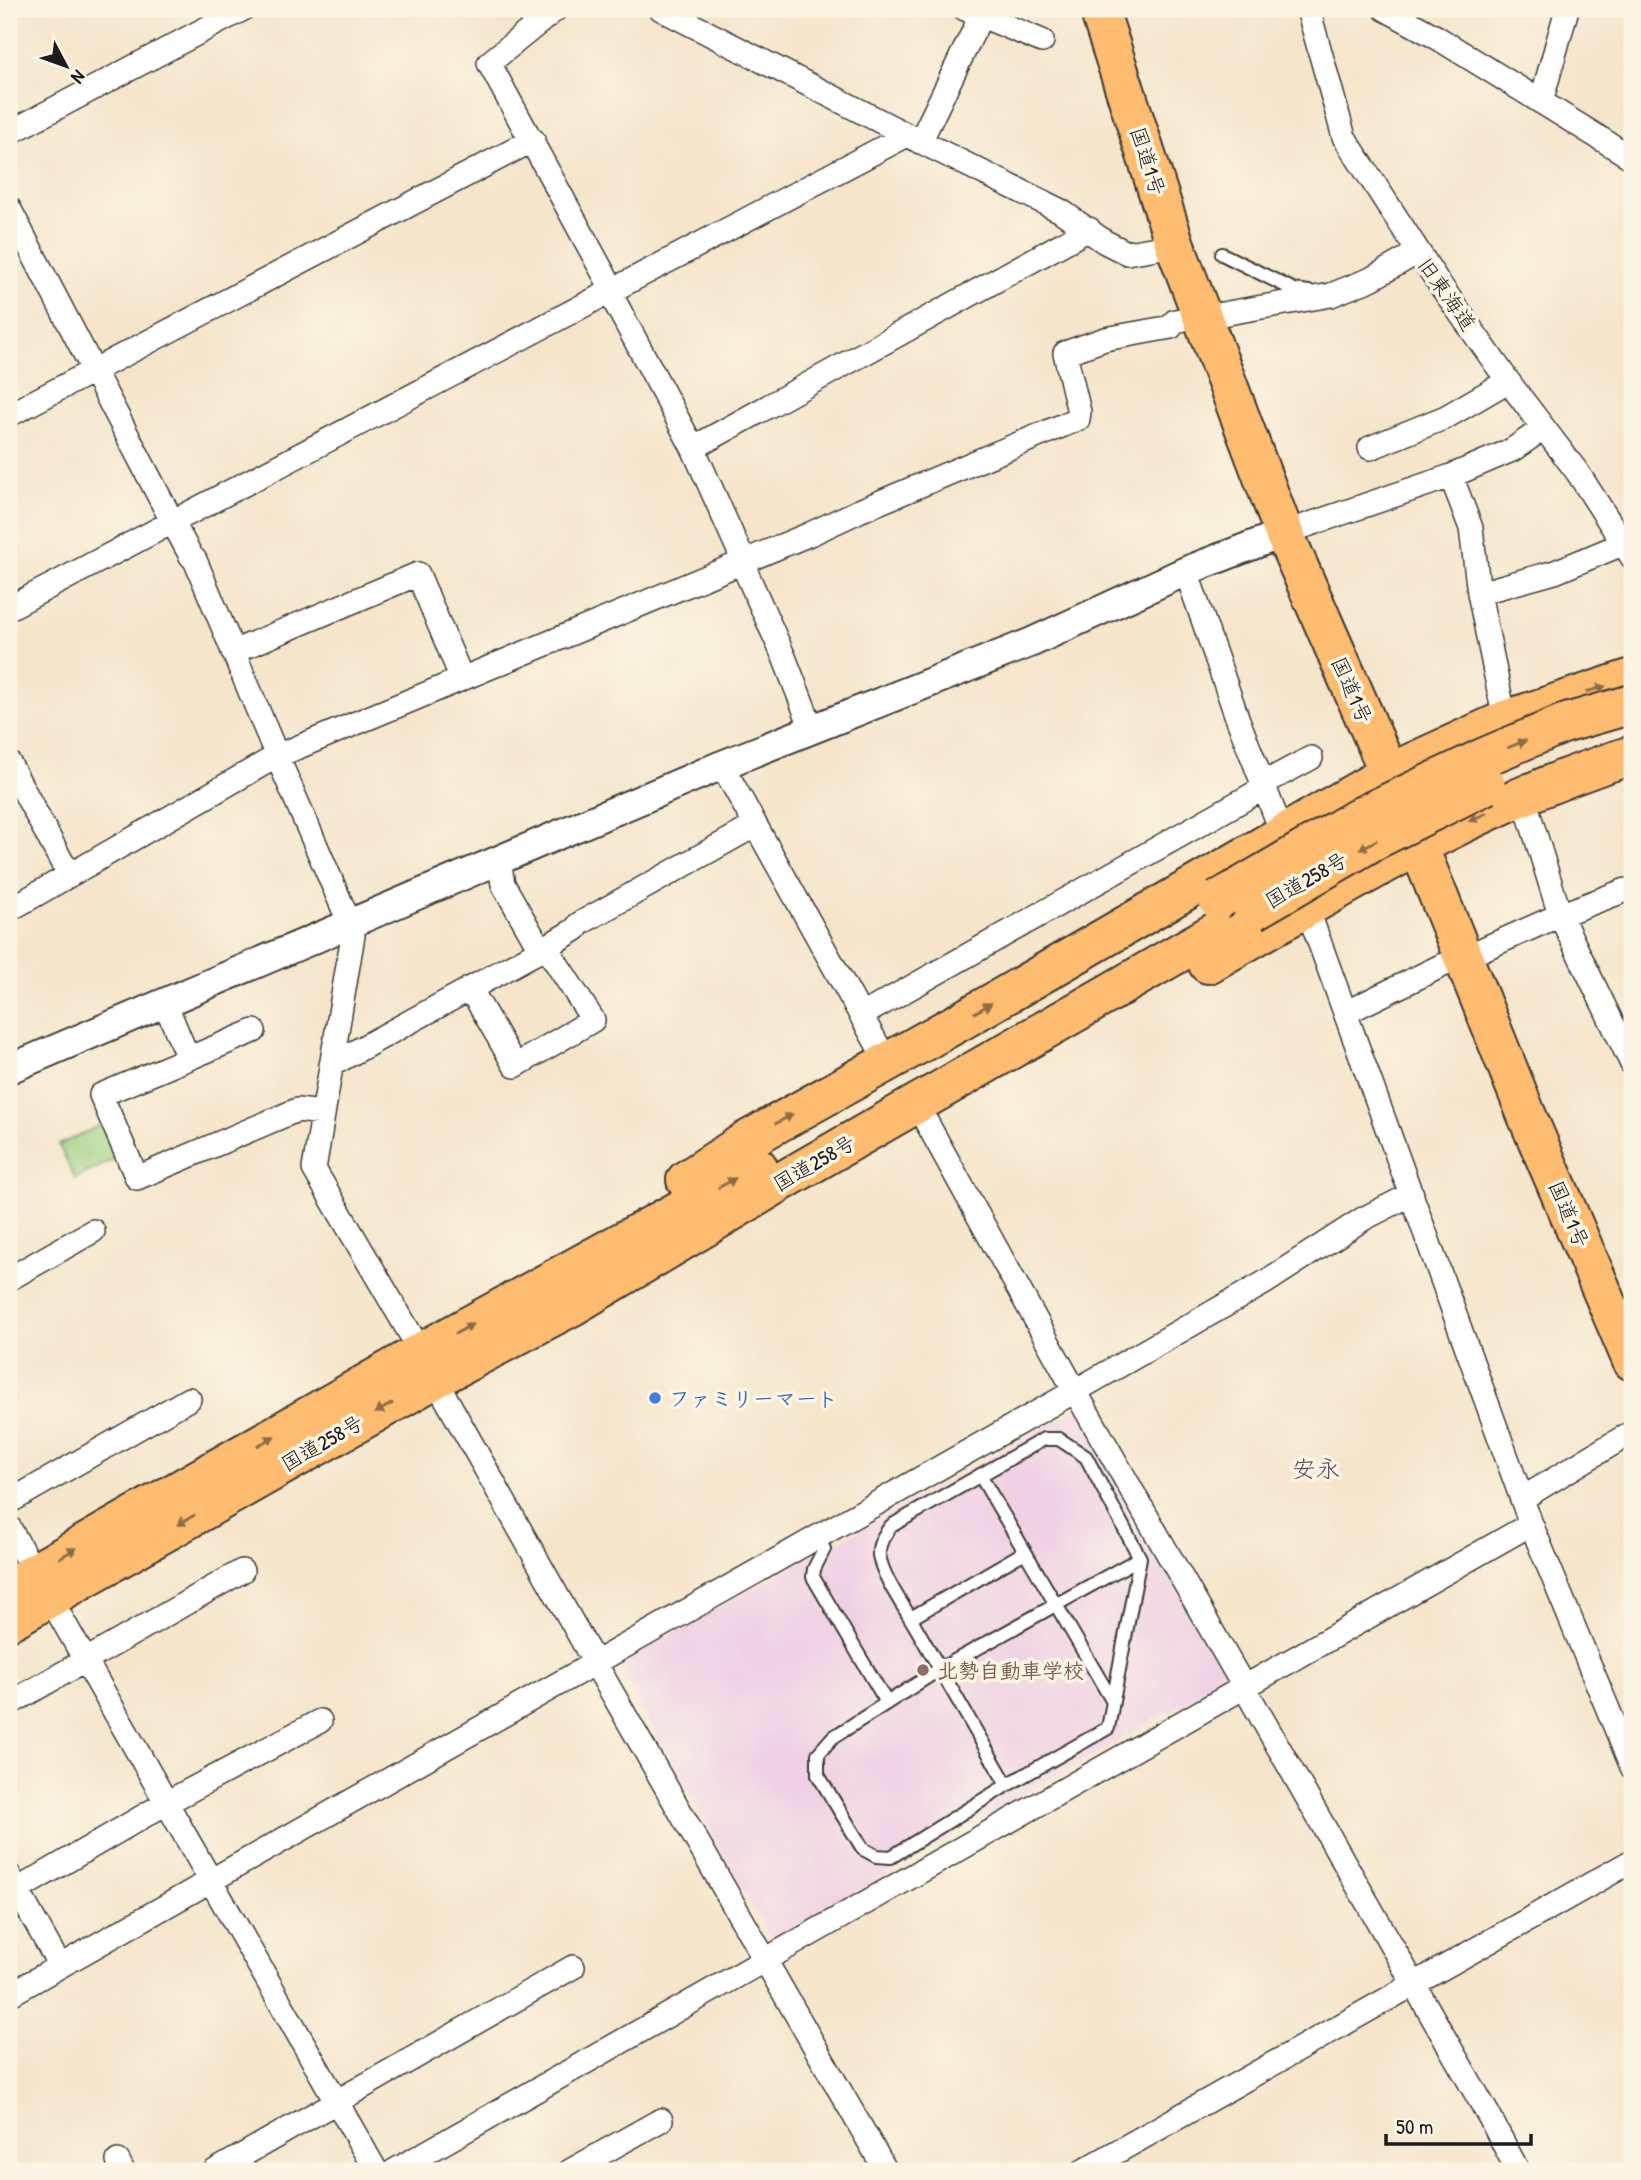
<svg xmlns="http://www.w3.org/2000/svg" width="1641" height="2180" viewBox="0 0 1641 2180" font-family="'Patrick Hand','Klee One',sans-serif">
<style>
.built{fill:#efd0e5}
.green{fill:#9bd081;stroke:#5c764e;stroke-width:2}
.lines{fill:none;stroke-linecap:round;stroke-linejoin:round}
.service-casing{stroke:#3d3a36;stroke-width:16}
.minor-casing{stroke:#3d3a36;stroke-width:26}
.tertiary-casing{stroke:#3d3a36;stroke-width:32}
.trunk-casing{stroke:#3d3a36;stroke-width:42}
.service{stroke:#fff;stroke-width:12}
.minor{stroke:#fff;stroke-width:23}
.tertiary{stroke:#fff;stroke-width:28}
.trunk{stroke:#fdbc70;stroke-width:38}
.trunk-bridge-casing{stroke:#3d3a36;stroke-width:42;stroke-linecap:butt}
.trunk-bridge{stroke:#fdbc70;stroke-width:38}
.oneway{fill:#8c6c46}
.shop-dot{fill:#3f7fe0;stroke:#fcf5e5;stroke-width:2.5}
.education-dot{fill:#8d6e63;stroke:#fcf5e5;stroke-width:2.5}
.labels{text-anchor:middle;dominant-baseline:central;stroke-width:7;stroke-linejoin:round;paint-order:stroke}
.street-label{font-size:21px;fill:#1c1c1c;stroke:#fcf5e5}
.shop-label{font-size:21px;font-weight:bold;fill:#366cbe;stroke:#fcf5e5;text-anchor:start}
.education-label{font-size:21px;font-weight:bold;fill:#785e54;stroke:#fcf5e5;text-anchor:start}
.quarter-label{font-size:24px;fill:#644a54;stroke:#fcf5e5}
</style>
<rect width="100%" height="100%" fill="#fcf5e5"/>
<filter id="ink" filterUnits="userSpaceOnUse"><feTurbulence type="fractalNoise" baseFrequency=".0143" numOctaves="2"/><feDisplacementMap in="SourceGraphic" scale="14" xChannelSelector="R" yChannelSelector="G"/><feConvolveMatrix kernelMatrix="1 2 1 2 8 2 1 2 1" color-interpolation-filters="sRGB"/></filter>
<filter id="wash" filterUnits="userSpaceOnUse"><feTurbulence type="fractalNoise" baseFrequency=".00686" numOctaves="4" result="noise"/><feDisplacementMap in="SourceGraphic" scale="28" xChannelSelector="R" yChannelSelector="G"/><feGaussianBlur stdDeviation="1.57" result="paint"/><feColorMatrix in="noise" values="0 0 0 0 0 0 0 0 0 0 0 0 0 0 0 0 0 1.4 0 .05"/><feComposite in="paint" operator="in"/></filter>
<g filter="url(#wash)">
<rect width="100%" height="100%" fill="#f5e5cb"/>
<path class="built" d="M 1078,1409 L 1229,1677 L 772,1940 L 616,1664 Z"/>
<path class="green" d="M 102,1124 L 117,1158 L 75,1179 L 59,1145 Z"/>
</g>
<g filter="url(#ink)">
<g class="lines">
<g class="service-casing">
<path id="service" d="M 1222,254 L 1294,290 L 1309,292
M 980,1475 L 1113,1702
M 817,1538 L 824,1549 L 814,1569 L 813,1577 L 887,1703
M 911,1618 L 1025,1552
M 1007,1785 C 977,1734 948,1682 918,1631 C 906,1609 883,1579 879,1555 C 878,1543 885,1534 891,1526 L 1044,1439 L 1059,1439 L 1086,1457 L 1140,1558 L 1108,1728 L 1007,1785 L 891,1857 L 876,1856 L 863,1849 L 818,1775 L 818,1754 L 832,1738 L 940,1669 L 1140,1558"/>
</g>
<g class="minor-casing">
<path id="minor" d="M 556,9 L 489,63 L 612,289
M 661,9 L 907,135 L 1061,211 L 1105,242 L 1127,253 L 1175,245
M 965,9 L 1042,41
M 1308,9 L 1344,137 L 1438,282 L 1508,381 L 1578,473 L 1632,557
M 1385,9 L 1436,37 L 1632,158
M 1541,102 L 1567,9
M 9,133 L 243,9
M 920,142 L 981,16
M 9,208 L 172,521 L 191,556 L 195,560 L 277,756 L 350,924 L 353,935 L 314,1169 L 421,1352
M 609,291 L 693,448 L 740,553 L 739,563
M 1222,314 L 1331,295 L 1371,279 L 1418,252
M 9,415 L 533,140
M 693,448 L 1089,229
M 1370,448 L 1446,417 L 1508,381
M 1451,476 L 1471,528 L 1479,593 L 1505,720
M 1284,533 L 1451,476 L 1512,450 L 1544,428
M 748,559 L 746,572 L 784,657 L 812,729
M 1186,571 L 1238,720 L 1283,835
M 1479,593 L 1555,572 L 1632,540
M 9,608 L 907,135
M 233,652 L 418,574 L 462,679
M 9,763 L 62,862 L 72,874
M 722,765 L 887,1062
M 1262,784 L 1311,758
M 1523,795 L 1560,915 L 1632,1064
M 499,861 L 503,884 L 540,949
M 1307,908 L 1531,1524 L 1632,1767
M 9,910 L 277,756 L 810,534 L 859,511 L 1078,419 L 1079,412 L 1065,353 L 1105,339 L 1171,327 L 1175,321 L 1181,320
M 470,988 L 515,1066 L 593,1020 L 546,947
M 165,1003 L 188,1058
M 1345,1013 L 1443,965 L 1463,958 L 1560,915 L 1626,890
M 862,1015 L 1264,788
M 254,1031 L 101,1095 L 137,1178 L 297,1110 L 323,1113
M 331,1065 L 546,947 L 576,929 L 579,924 L 754,826
M 927,1123 L 1075,1391 L 1489,2116 L 1518,2171
M 9,1279 L 93,1231
M 435,1379 L 595,1663 L 886,2171
M 1523,1498 L 1632,1432
M 9,1502 L 189,1399
M 9,1527 L 34,1572
M 50,1598 L 376,2171
M 9,1704 L 242,1571
M 9,1875 L 60,1966
M 17,1890 L 166,1803 L 320,1721
M 9,1995 L 1075,1391 L 1264,1283 L 1363,1219 L 1412,1194
M 118,2161 L 123,2171
M 215,2171 L 573,1967
M 394,2171 L 1531,1524
M 570,2171 L 661,2120
M 1083,2171 L 1632,1861"/>
</g>
<g class="tertiary-casing">
<path id="tertiary" d="M 9,1069 L 722,765 L 1032,642 L 1186,571 L 1284,533"/>
</g>
<g class="trunk-casing">
<path id="trunk" d="M 1099,9 L 1175,245 L 1284,533 L 1389,773 L 1527,1116 L 1632,1361
M 1208,964 C 1345,886 1481,802 1632,755
M 686,1180 L 744,1142 L 959,1022 L 1389,773 L 1505,720 L 1632,678
M 9,1587 L 421,1352 L 758,1167
M 9,1621 L 435,1379 L 573,1306 L 791,1176 L 1231,923"/>
</g>
<use href="#service" class="service"/>
<use href="#minor" class="minor"/>
<use href="#tertiary" class="tertiary"/>
<use href="#trunk" class="trunk"/>
<g class="trunk-bridge-casing">
<path id="trunk-bridge" d="M 1218,900 L 1363,815 L 1487,756 L 1563,724 L 1632,704
M 1253,911 L 1373,841 L 1486,785"/>
</g>
<use href="#trunk-bridge" class="trunk-bridge"/>
</g>
<defs><path id="oneway-solid" d="M-6-.8H1V-3.2L6.5 0L1 3.2V.8H-6Z" transform="scale(1.75)"/></defs>
<g class="oneway">
<use href="#oneway-solid" transform="translate(1596 689) rotate(-17)"/>
<use href="#oneway-solid" transform="translate(1517 744) rotate(-22)"/>
<use href="#oneway-solid" transform="translate(1478 817) rotate(154)"/>
<use href="#oneway-solid" transform="translate(1368 845) rotate(151)"/>
<use href="#oneway-solid" transform="translate(983 1008) rotate(-30)"/>
<use href="#oneway-solid" transform="translate(784 1119) rotate(-29)"/>
<use href="#oneway-solid" transform="translate(727 1183) rotate(-29)"/>
<use href="#oneway-solid" transform="translate(464 1329) rotate(-29)"/>
<use href="#oneway-solid" transform="translate(384 1408) rotate(150)"/>
<use href="#oneway-solid" transform="translate(266 1441) rotate(-30)"/>
<use href="#oneway-solid" transform="translate(186 1520) rotate(150)"/>
<use href="#oneway-solid" transform="translate(68 1553) rotate(-30)"/>
</g>
</g>
<circle class="shop-dot" cx="655" cy="1398" r="7"/>
<circle class="education-dot" cx="923" cy="1670" r="7"/>
<g class="labels">
<g class="street-label">
<text transform="translate(1148 161) rotate(72)">国道1号</text>
<text transform="translate(1447 294) rotate(55)">旧東海道</text>
<text transform="translate(1352 690) rotate(66)">国道1号</text>
<text transform="translate(1306 880) rotate(-30)">国道258号</text>
<text transform="translate(814 1163) rotate(-30)">国道258号</text>
<text transform="translate(1569 1214) rotate(67)">国道1号</text>
<text transform="translate(322 1443) rotate(-30)">国道258号</text>
</g>
<g class="shop-label">
<text x="669" y="1398">ファミリーマート</text>
</g>
<g class="education-label">
<text x="937" y="1670">北勢自動車学校</text>
</g>
<g class="quarter-label">
<text x="1316" y="1468">安永</text>
</g>
</g>
<rect width="1641" height="2180" fill="none" stroke="#fcf5e5" stroke-width="35"/>
<g transform="translate(66 66) rotate(131)" stroke="#fcf5e5" stroke-width="5" paint-order="stroke">
<path d="M0-5L12 26L0 18L-12 26Z" fill="#1c1c1c"/>
<text y="-10" font-size="19" font-weight="bold" text-anchor="middle" fill="#1c1c1c">N</text>
</g>
<path d="M1386 2134v10h145v-10" fill="none" stroke="#1c1c1c" stroke-width="3.5"/>
<text x="1396" y="2134" font-size="21" fill="#1c1c1c" stroke="#fcf5e5" stroke-width="5" paint-order="stroke">50 m</text>
</svg>
